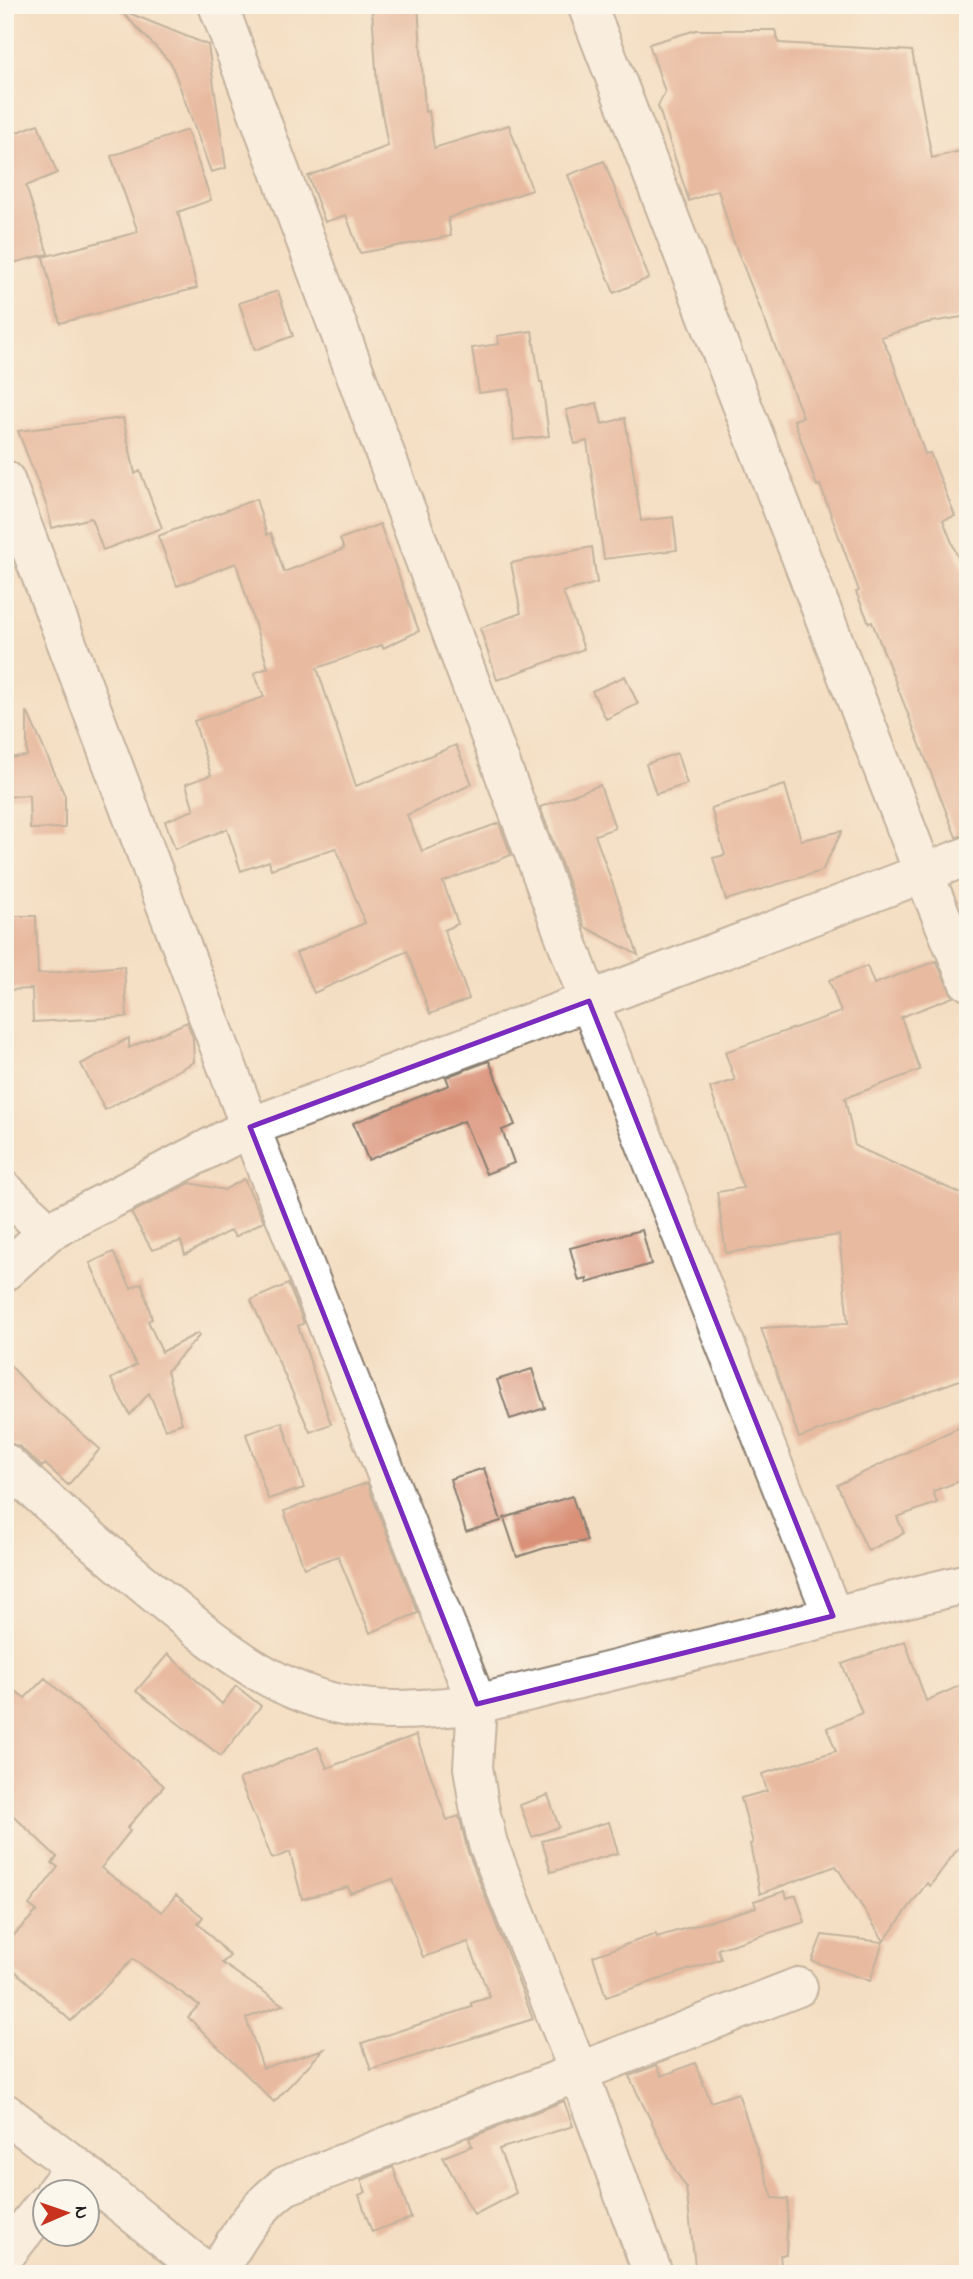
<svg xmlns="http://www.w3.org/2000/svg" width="973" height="2279" viewBox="0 0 973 2279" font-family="'Indie Flower',sans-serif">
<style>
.building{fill:#d99077}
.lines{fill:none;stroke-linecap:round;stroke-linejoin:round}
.minor-casing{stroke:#887d70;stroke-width:42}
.minor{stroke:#fff;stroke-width:38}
.marked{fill:none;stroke:#7b2cbf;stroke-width:5;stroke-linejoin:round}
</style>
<rect width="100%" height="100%" fill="#fbf7ec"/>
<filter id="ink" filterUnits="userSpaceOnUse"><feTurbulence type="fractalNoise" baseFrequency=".0143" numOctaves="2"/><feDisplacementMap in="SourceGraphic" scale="14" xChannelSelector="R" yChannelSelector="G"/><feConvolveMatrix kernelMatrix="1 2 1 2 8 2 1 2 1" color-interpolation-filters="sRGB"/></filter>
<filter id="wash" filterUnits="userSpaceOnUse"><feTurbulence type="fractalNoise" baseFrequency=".00686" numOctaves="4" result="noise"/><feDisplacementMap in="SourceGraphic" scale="28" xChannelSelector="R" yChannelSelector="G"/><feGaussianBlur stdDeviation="1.57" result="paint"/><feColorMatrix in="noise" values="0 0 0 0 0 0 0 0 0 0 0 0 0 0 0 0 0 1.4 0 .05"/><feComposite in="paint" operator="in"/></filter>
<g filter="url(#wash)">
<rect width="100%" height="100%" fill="#f4dec3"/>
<g id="blocks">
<path class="building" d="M 418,5 L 425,112 L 429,111 L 434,148 L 509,125 L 532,190 L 448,218 L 451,236 L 360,253 L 346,215 L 325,222 L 308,176 L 388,146 L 377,85 L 372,9 Z
M 119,9 L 208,45 L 226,168 L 211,172 L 171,63 Z
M 696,30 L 775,30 L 779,43 L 912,51 L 932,158 L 968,149 L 968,316 L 926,323 L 881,337 L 891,357 L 925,454 L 930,453 L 955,516 L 943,520 L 968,583 L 968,835 L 956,837 L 872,622 L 869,623 L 856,592 L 859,591 L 820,485 L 817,486 L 794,420 L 803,417 L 733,240 L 718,190 L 689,201 L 658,106 L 665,92 L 649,44 Z
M 38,124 L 57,173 L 26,186 L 48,254 L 5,265 L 5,137 Z
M 187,130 L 211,200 L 178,212 L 197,288 L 60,323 L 43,257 L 138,232 L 111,156 Z
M 604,161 L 649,278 L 614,293 L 568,175 Z
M 278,291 L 293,336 L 255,350 L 239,303 Z
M 532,331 L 540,382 L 542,382 L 549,436 L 514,440 L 509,389 L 479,393 L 472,348 L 499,344 L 497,336 Z
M 597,403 L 602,424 L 625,418 L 641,521 L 673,517 L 677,550 L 604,559 L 587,441 L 575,444 L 566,410 Z
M 123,418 L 135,474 L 140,471 L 162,528 L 103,550 L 91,518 L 52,528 L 47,507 L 18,431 Z
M 256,499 L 267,535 L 271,533 L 284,572 L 344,549 L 340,539 L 380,524 L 419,631 L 383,648 L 382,645 L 317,668 L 356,786 L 456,745 L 472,784 L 407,815 L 422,851 L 499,823 L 511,855 L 443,882 L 458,924 L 444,930 L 469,999 L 430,1014 L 407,951 L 314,993 L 296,953 L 365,923 L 336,848 L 271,869 L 269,861 L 241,871 L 227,829 L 175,849 L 165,821 L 194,810 L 186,784 L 211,775 L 194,721 L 264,697 L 254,673 L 268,668 L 236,563 L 177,586 L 158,536 Z
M 592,547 L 597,583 L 563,592 L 584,649 L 497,680 L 480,628 L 521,613 L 511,563 Z
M 625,676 L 638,704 L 606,719 L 592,691 Z
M 27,711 L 65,796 L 65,828 L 30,829 L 29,795 L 5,797 L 5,758 L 27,756 Z
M 677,753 L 687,784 L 656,794 L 646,764 Z
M 600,785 L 615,828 L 595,835 L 638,955 L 585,927 L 540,807 Z
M 785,785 L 801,840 L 842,831 L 822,871 L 726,900 L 713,858 L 725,855 L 711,808 Z
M 5,916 L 36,916 L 38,974 L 124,966 L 127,1017 L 33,1022 L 32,989 L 5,990 Z
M 936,961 L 953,997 L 901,1017 L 920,1070 L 845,1098 L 855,1146 L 968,1197 L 968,1377 L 799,1438 L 761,1328 L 848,1323 L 839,1235 L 726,1253 L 717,1192 L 743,1188 L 710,1088 L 735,1080 L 725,1052 L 841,1012 L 829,980 L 867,966 L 874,984 Z
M 187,1022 L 193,1038 L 194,1062 L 105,1110 L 81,1064 L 129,1038 L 129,1048 Z
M 489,1061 L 515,1125 L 502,1130 L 514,1163 L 486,1174 L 464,1121 L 368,1160 L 353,1123 L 449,1085 L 446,1077 Z
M 244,1179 L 264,1221 L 235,1237 L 231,1230 L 185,1255 L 181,1241 L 152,1250 L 131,1213 L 190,1183 L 224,1190 Z
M 642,1230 L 651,1264 L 587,1283 L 587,1279 L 579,1281 L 570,1248 Z
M 113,1252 L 131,1288 L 142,1283 L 152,1319 L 148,1321 L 162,1352 L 198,1333 L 200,1335 L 167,1371 L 182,1423 L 165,1429 L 149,1393 L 130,1415 L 111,1379 L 136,1365 L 90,1263 Z
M 288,1284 L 304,1323 L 298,1326 L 331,1424 L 310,1432 L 251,1300 Z
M 5,1360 L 34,1391 L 100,1449 L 68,1485 L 45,1464 L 42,1467 L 19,1446 L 5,1442 Z
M 532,1369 L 545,1408 L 510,1419 L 497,1380 Z
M 282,1422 L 304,1488 L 268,1499 L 246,1434 Z
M 968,1423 L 968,1478 L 933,1491 L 937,1503 L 897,1517 L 904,1533 L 868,1551 L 837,1485 Z
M 484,1468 L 501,1521 L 466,1532 L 450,1479 Z
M 367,1483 L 418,1613 L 370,1633 L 338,1556 L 304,1568 L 284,1511 Z
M 572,1496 L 587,1541 L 545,1548 L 517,1557 L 504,1518 Z
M 905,1641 L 926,1701 L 968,1682 L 968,1835 L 930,1886 L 927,1883 L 884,1941 L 836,1866 L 760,1894 L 750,1844 L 753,1843 L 741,1798 L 767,1791 L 762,1774 L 836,1751 L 827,1728 L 862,1713 L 842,1664 Z
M 168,1654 L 222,1704 L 236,1686 L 261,1706 L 221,1756 L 136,1691 Z
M 45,1678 L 164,1786 L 127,1828 L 130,1831 L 101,1868 L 162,1912 L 176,1895 L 203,1917 L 198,1923 L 230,1956 L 222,1963 L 283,2005 L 246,2018 L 263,2068 L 324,2049 L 274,2102 L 188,2017 L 199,2005 L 133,1959 L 71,2021 L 5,1962 L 5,1944 L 37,1911 L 29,1905 L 58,1867 L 52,1863 L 57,1857 L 5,1808 L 5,1683 L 25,1698 Z
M 416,1735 L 447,1820 L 459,1816 L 468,1852 L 533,2019 L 371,2070 L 362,2043 L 472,2007 L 471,2003 L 490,1997 L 468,1942 L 423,1957 L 393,1879 L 350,1893 L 348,1887 L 302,1899 L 290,1852 L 272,1859 L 239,1779 L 318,1747 L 327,1768 Z
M 548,1795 L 559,1827 L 532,1837 L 520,1805 Z
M 609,1822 L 618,1853 L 551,1872 L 542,1841 Z
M 785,1891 L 787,1898 L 796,1895 L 805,1922 L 718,1949 L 721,1959 L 606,1997 L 593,1956 L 656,1934 L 657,1937 L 756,1907 L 754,1901 Z
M 822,1935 L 883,1942 L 870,1981 L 812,1961 Z
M 695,2063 L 711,2102 L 738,2093 L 773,2198 L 788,2199 L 786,2255 L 780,2255 L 782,2274 L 696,2274 L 686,2187 L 675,2170 L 629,2076 L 657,2065 L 662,2076 Z
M 564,2101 L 573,2126 L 499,2149 L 516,2193 L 474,2215 L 443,2157 L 472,2146 L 469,2138 Z
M 393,2167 L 411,2218 L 372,2232 L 359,2195 L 366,2192 L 361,2180 Z"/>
</g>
</g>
<g filter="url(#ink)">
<use href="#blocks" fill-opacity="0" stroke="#887d70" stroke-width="2"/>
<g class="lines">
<g class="minor-casing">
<path id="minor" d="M 218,5 L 589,1001 L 833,1616
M 587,5 L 924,874 L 968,981
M 5,480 L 250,1127 L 477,1704 L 473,1767 L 479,1806 L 488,1844 L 579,2073 L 653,2274
M 5,1191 L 48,1232
M 5,1271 L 48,1232 L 250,1127 L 589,1001 L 968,856
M 5,1463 C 55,1509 106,1553 158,1596 C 217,1644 271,1692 349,1706 C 392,1714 435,1708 477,1704 L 968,1583
M 5,2113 L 75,2166
M 55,2192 L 75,2166 L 208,2274
M 5,2255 L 46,2203
M 216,2274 C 237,2240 252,2210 285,2186 L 798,1987"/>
</g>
<use href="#minor" class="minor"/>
</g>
</g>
<path d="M0 0H973V2279H0ZM 589,1001 L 833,1616 L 477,1704 L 250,1127 Z" fill="#f4dec3" fill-opacity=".55" fill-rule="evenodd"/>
<path class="marked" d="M 589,1001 L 833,1616 L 477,1704 L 250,1127 Z"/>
<rect width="973" height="2279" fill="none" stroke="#fbf7ec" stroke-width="28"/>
<g transform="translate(66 2213) rotate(88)"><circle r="33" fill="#fbf7ec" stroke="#a29f99" stroke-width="2"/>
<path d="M0-5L12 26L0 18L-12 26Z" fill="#c8321e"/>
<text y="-10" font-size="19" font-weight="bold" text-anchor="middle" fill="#1c1c1c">N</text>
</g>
</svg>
